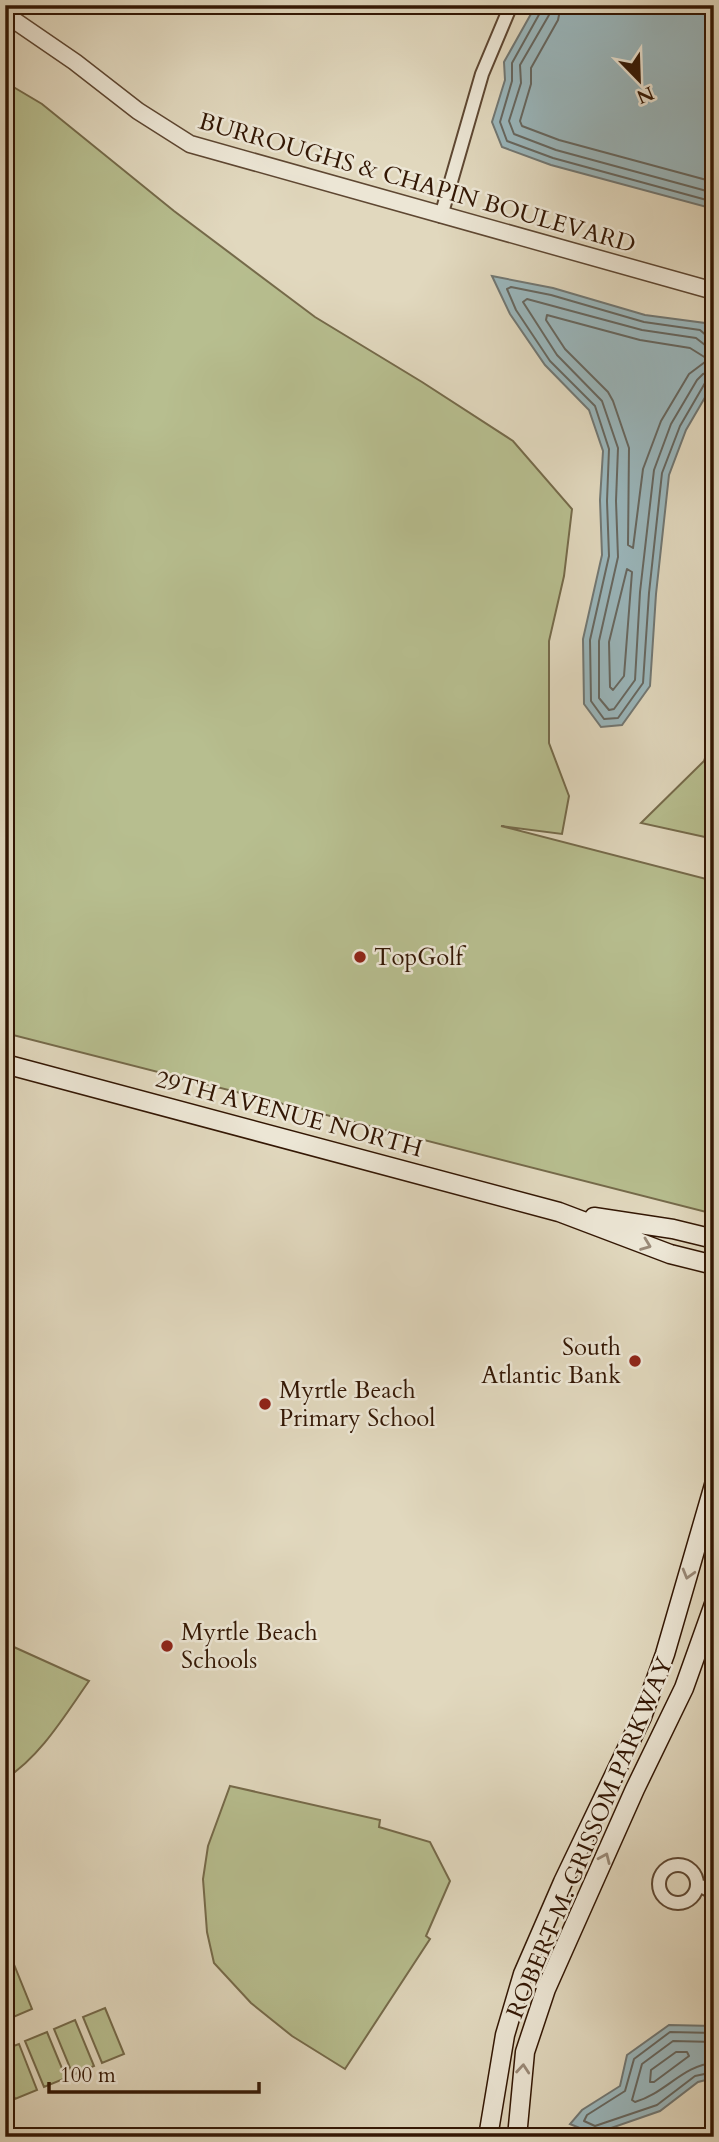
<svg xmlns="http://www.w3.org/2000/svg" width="719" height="2142" viewBox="0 0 719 2142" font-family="Cardo,serif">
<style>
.green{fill:#b7be8f;stroke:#756a4a;stroke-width:2}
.water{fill:#9ab7bd;stroke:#717773;stroke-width:2}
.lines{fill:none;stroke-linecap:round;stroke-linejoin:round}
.shore{stroke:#666760;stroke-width:2}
.minor-casing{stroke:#5e4732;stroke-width:16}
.tertiary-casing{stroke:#5e4732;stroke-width:19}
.secondary-casing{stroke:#331704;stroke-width:21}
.minor{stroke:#ece6d5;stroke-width:12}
.tertiary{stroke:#ece6d5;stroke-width:16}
.secondary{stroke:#ece6d5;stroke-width:18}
.oneway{stroke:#998977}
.poi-dot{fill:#8f2418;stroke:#ece6d5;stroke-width:2.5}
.labels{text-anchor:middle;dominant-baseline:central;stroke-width:5;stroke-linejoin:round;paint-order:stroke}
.street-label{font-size:24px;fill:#331704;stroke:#ece6d5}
.poi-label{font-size:24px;fill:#331704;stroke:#ece6d5;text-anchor:start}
</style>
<rect width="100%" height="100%" fill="#e1d8be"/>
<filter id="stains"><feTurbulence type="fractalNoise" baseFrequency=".00286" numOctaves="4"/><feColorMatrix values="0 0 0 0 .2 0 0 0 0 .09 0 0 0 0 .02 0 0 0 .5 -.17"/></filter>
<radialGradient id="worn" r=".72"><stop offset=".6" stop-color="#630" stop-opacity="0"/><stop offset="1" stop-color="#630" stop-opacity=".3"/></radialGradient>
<path class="green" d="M 5,82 L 42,104 L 174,211 L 315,317 L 422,382 L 513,441 L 572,509 L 564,576 L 549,641 L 549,743 L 569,796 L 562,834 L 501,826 L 714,881 L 714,1214 L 5,1033 Z
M 714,732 L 714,839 L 641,823 L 704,761 Z
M 5,1643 L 89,1681 C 65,1715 41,1756 5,1779 Z
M 230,1786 L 380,1820 L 379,1827 L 430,1842 L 450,1881 L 426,1936 L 430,1939 L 345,2069 L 292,2036 L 251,2003 L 214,1963 L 207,1932 L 203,1879 L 208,1846 Z
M 13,1962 L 32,2009 L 11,2018 L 5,2004 L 5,1966 Z
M 105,2008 L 124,2054 L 102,2063 L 83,2017 Z
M 75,2020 L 94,2066 L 73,2075 L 54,2029 Z
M 47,2032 L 66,2078 L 44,2087 L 25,2041 Z
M 19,2044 L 37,2090 L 15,2099 L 5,2074 L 5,2049 Z"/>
<path class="water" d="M 536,5 L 714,5 L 714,209 L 551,165 L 502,147 L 492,122 L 505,80 L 504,62 Z
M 492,276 L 553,288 L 645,315 L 705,323 L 714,334 L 714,382 L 686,430 L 669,475 L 656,594 L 650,686 L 622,725 L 601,727 L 584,704 L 583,639 L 602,555 L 600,500 L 603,451 L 589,410 L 545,365 L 510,314 Z
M 669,2025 L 714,2026 L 714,2078 L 698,2082 L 660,2111 L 594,2134 L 570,2124 L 582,2110 L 620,2086 L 627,2055 Z"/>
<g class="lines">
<path class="shore" d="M 542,5 L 541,11 L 512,63 L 512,81 L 500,122 L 507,141 L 553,158 L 714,202
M 550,5 L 549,15 L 520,65 L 521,83 L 509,121 L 514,134 L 556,150 L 714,193
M 561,5 L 558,20 L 531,68 L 531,84 L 520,121 L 522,126 L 559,140 L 714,182
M 547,315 L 640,340 L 690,348 L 706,358 L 705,362 L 689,374 L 661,421 L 643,469 L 633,548 L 628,545 L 629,448 L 613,401 L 608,392 L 565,349 L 546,320 Z
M 714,338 L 708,337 L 700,330 L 644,322 L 551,295 L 511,287 L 507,289 L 516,310 L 550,361 L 595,406 L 609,449 L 607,501 L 609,556 L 590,640 L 591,701 L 604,719 L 618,718 L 643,683 L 649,593 L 662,473 L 680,426 L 705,383 L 714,380
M 714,346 L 705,345 L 696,338 L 642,330 L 527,299 L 523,302 L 557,355 L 602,401 L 618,448 L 616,501 L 618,557 L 599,641 L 599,698 L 609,710 L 614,709 L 635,680 L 640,592 L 654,470 L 671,424 L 697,380 L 703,374 L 714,371
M 627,569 L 632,572 L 624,676 L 613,690 L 610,687 L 609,642 Z
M 714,2033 L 670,2032 L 634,2059 L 625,2091 L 587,2115 L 584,2121 L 595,2126 L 657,2105 L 695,2076 L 714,2072
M 714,2042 L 673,2041 L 642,2064 L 632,2100 L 635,2102 C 666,2093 683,2065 714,2063
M 676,2052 L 687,2052 L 689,2056 L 654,2082 L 650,2082 L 651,2070 Z"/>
<g class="minor-casing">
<path id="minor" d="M 441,216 L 482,74 L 511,5
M659 1884a19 19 0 1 1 38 0a19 19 0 1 1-38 0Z
M 697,1884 L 714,1893"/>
</g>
<g class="tertiary-casing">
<path id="tertiary" d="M 5,14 L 75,62 L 138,111 L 190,144 L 714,291"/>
</g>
<g class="secondary-casing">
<path id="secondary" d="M 5,1064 L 559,1212 L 670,1254 L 714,1265
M 594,1217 L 673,1229 L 714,1239
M 488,2137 L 505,2035 L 523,1974 L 563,1882 L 642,1717 L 665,1654 L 714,1485
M 517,2137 L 525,2052 L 546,1989 L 635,1789 L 684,1688 L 714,1604"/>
</g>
<use href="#minor" class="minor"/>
<use href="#tertiary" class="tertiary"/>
<use href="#secondary" class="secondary"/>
</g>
<defs><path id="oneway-chevron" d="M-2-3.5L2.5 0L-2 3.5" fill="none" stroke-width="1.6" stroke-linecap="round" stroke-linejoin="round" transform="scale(1.75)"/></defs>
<g class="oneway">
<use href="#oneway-chevron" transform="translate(646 1245) rotate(21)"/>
<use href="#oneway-chevron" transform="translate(688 1574) rotate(106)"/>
<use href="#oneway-chevron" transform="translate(605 1858) rotate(-66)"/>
<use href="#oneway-chevron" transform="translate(523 2069) rotate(-85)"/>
</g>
<g class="poi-dot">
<circle cx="360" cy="957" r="7"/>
<circle cx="635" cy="1361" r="7"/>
<circle cx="265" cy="1404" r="7"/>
<circle cx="167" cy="1646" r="7"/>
</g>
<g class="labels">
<g class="street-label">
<text transform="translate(417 183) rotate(16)">BURROUGHS &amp; CHAPIN BOULEVARD</text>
<text transform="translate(289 1114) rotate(15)">29TH AVENUE NORTH</text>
<text transform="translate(590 1838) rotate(-67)">ROBERT M. GRISSOM PARKWAY</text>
</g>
<g class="poi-label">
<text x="374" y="957">TopGolf</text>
<text x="621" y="1347" text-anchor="end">South<tspan x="621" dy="28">Atlantic Bank</tspan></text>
<text x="279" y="1390">Myrtle Beach<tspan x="279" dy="28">Primary School</tspan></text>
<text x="181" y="1632">Myrtle Beach<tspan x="181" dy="28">Schools</tspan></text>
</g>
</g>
<rect width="719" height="2142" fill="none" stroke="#e1d8be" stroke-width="28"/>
<rect x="7" y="7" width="705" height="2128" fill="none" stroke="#331704" stroke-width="3.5"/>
<rect x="14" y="14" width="691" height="2114" fill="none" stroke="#331704" stroke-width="2"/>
<g transform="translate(639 80) rotate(157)" stroke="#ece6d5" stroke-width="5" paint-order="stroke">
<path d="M0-5L12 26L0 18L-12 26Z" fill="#331704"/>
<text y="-10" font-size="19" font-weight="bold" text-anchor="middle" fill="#331704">N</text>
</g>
<path d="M49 2082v10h210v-10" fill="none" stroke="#331704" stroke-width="3.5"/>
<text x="60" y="2082" font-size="21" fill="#331704" stroke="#ece6d5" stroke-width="5" paint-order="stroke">100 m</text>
<rect width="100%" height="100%" filter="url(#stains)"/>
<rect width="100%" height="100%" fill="url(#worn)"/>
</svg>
